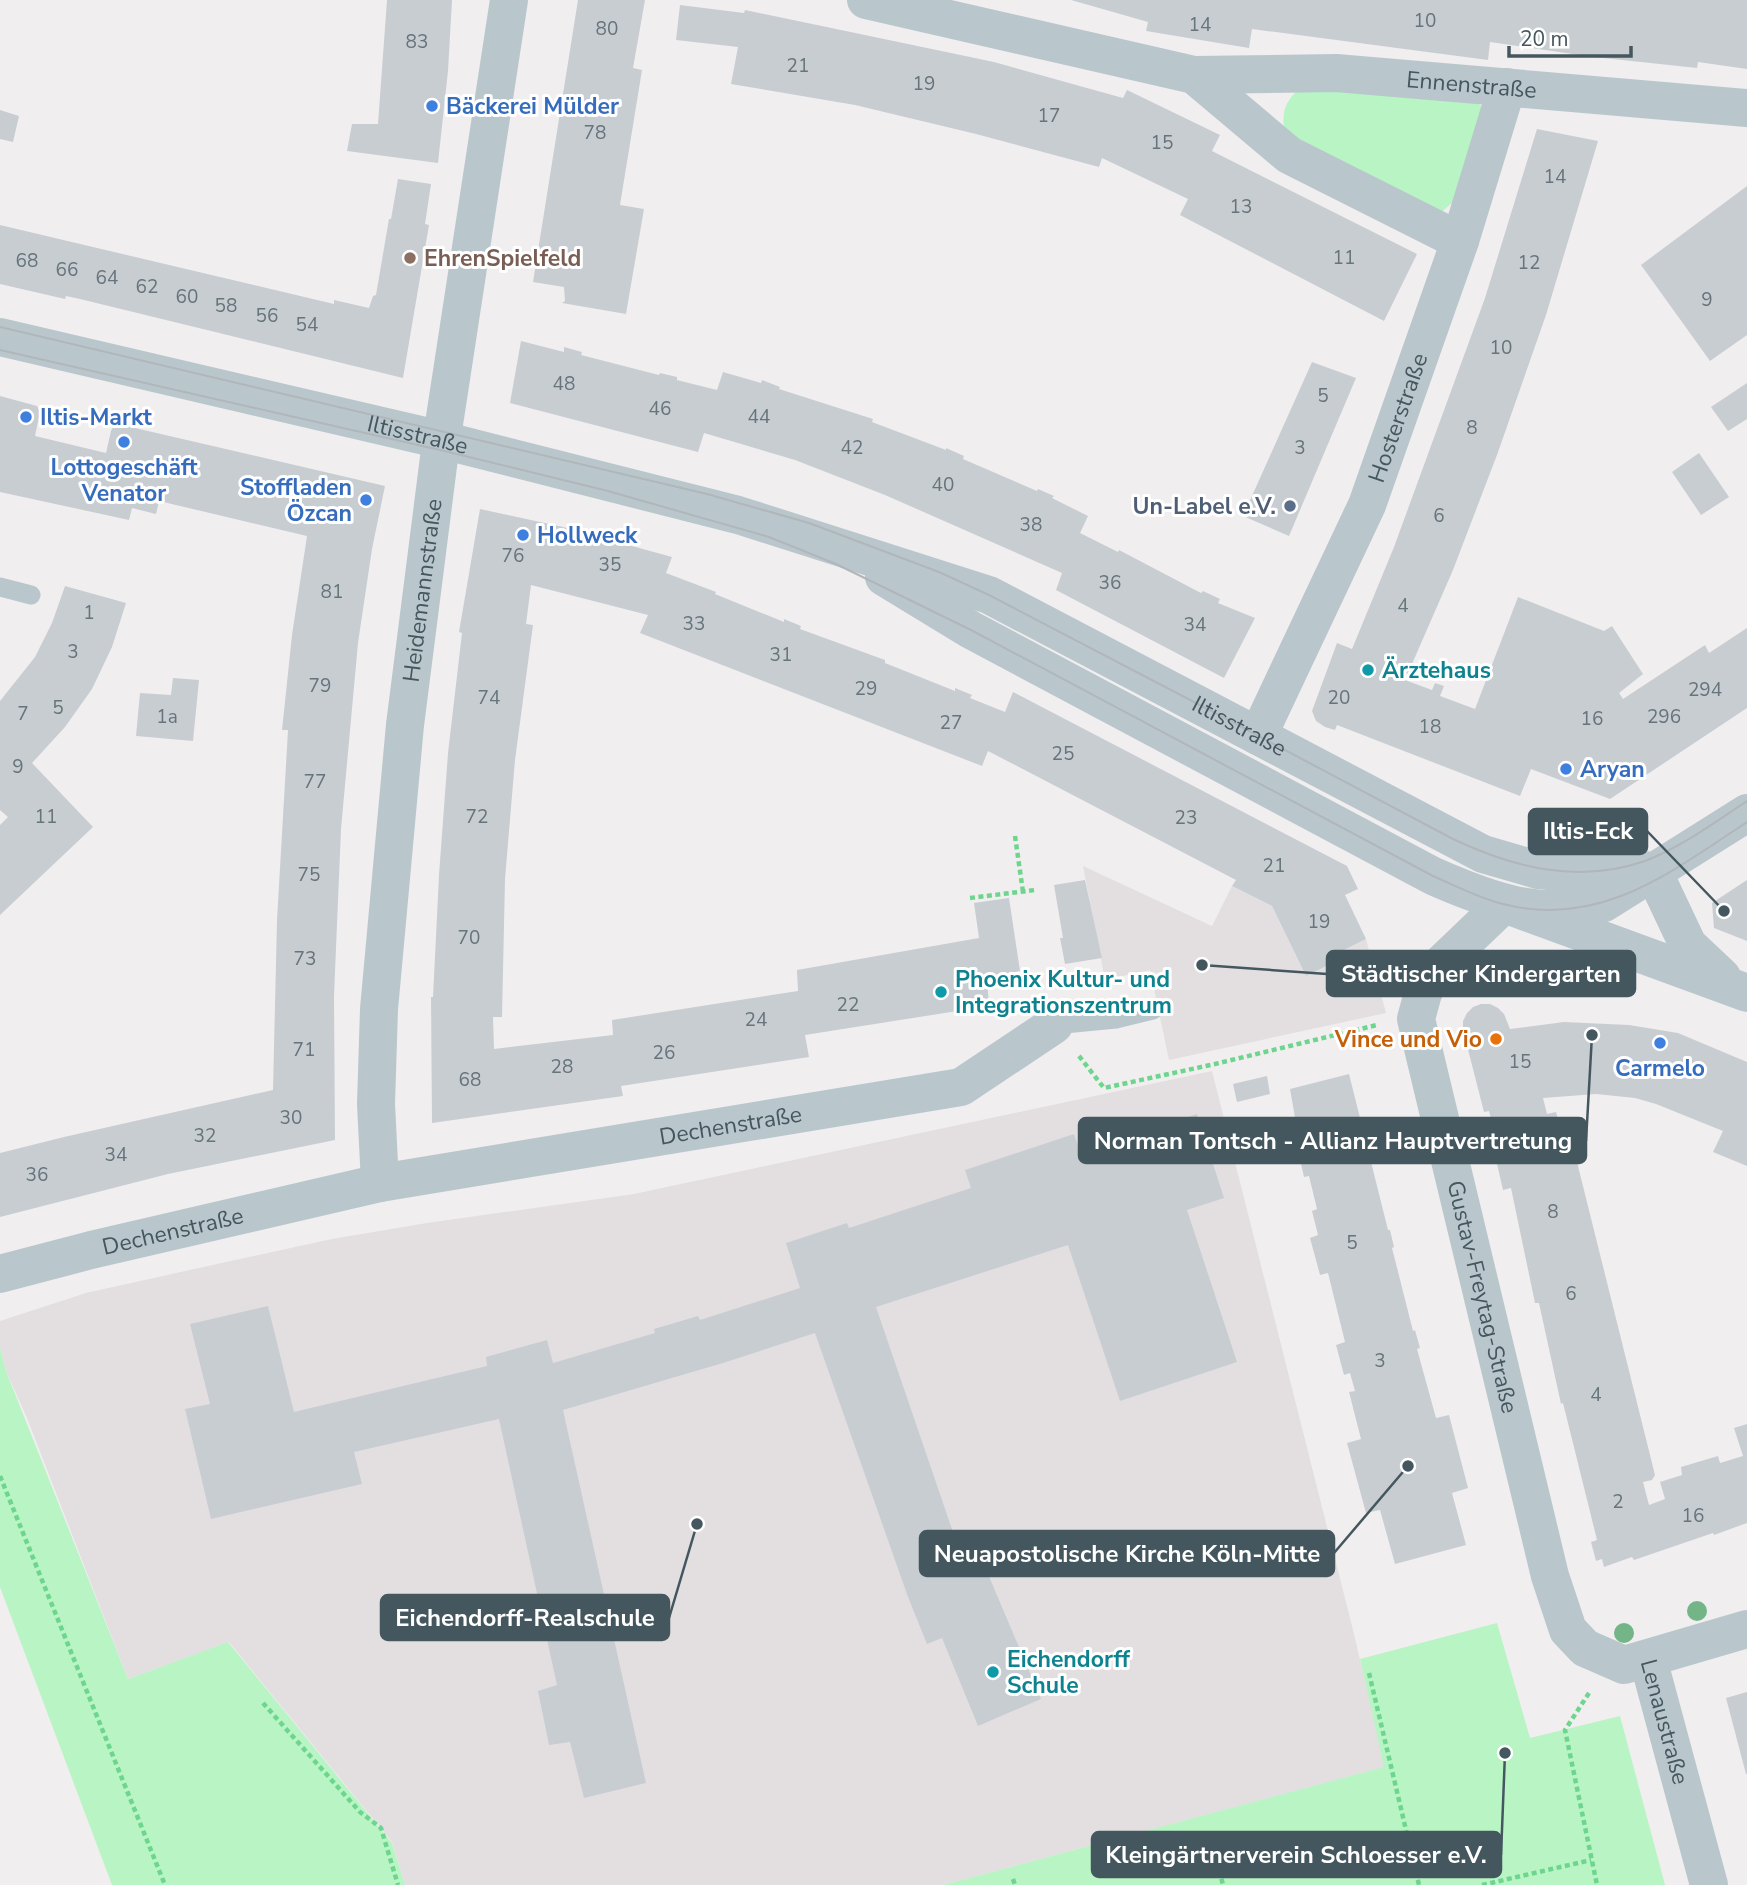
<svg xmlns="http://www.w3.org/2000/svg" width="1747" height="1885" viewBox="0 0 1747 1885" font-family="'Nunito Sans',sans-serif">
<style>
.education{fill:#e3dfe1}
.green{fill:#b8f4c4}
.building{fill:#c8cdd2}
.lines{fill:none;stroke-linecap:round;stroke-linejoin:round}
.path{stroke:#6dd58e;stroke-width:4.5;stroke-dasharray:5 3.5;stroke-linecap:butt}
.service{stroke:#b9c7cd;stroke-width:19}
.minor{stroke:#b9c7cd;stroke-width:38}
.tertiary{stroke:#b9c7cd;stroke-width:38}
.tram{stroke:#b0b6ba;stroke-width:2}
.tree{fill:#74b588}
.shop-dot{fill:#3f7fe0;stroke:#fff;stroke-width:2.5}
.education-dot{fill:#8d6e63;stroke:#fff;stroke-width:2.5}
.service-dot{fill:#5c6f8a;stroke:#fff;stroke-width:2.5}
.culture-dot{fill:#0f9aa8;stroke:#fff;stroke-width:2.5}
.food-dot{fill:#e8710a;stroke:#fff;stroke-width:2.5}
.labels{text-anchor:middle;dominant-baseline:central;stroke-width:6;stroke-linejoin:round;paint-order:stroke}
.number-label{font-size:19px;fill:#66747b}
.street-label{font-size:23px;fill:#45575e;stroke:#fff}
.shop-label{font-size:23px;font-weight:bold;fill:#366cbe;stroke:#fff;text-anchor:start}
.education-label{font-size:23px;font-weight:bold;fill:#785e54;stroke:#fff;text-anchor:start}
.service-label{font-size:23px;font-weight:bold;fill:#4e5e75;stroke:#fff;text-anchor:end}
.culture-label{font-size:23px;font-weight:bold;fill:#0d838f;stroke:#fff;text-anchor:start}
.food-label{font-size:23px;font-weight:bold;fill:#c56008;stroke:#fff;text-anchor:end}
.leader{fill:none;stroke:#45575e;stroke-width:2.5}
.callout-dot{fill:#45575e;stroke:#fff;stroke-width:2.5}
.callout{fill:#45575e;stroke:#45575e;stroke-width:2.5}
.callout-label{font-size:24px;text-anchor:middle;font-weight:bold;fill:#fff}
</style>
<rect width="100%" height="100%" fill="#f1eeef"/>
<path class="education" d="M 1083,866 L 1212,926 L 1232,886 L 1272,906 L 1306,976 L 1338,961 L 1336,954 L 1366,939 L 1386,1013 L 1169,1060 L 1150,970 L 1105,980 Z
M 1212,1071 L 1353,1630 L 1385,1767 L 943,1885 L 405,1885 L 392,1842 L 229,1642 L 128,1679 L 27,1418 L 6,1371 L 0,1347 L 0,1321 L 86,1293 L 217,1264 L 332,1239 L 427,1223 L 634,1194 Z"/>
<path class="green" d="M 1300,88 L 1466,98 L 1482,106 L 1454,201 L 1437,216 L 1284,131 C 1282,110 1285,102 1300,88 Z
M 0,1347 L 6,1371 L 128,1679 L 228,1642 L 392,1843 L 405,1885 L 112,1885 L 0,1587 Z
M 1497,1623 L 1530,1738 L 1620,1716 L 1665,1885 L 943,1885 L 1384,1767 L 1360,1659 Z"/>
<path class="building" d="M 387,0 L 452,0 L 448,71 L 438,163 L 347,151 L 352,124 L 378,124 Z
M 578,0 L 645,0 L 633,68 L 642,70 L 620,205 L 644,209 L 626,314 L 562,303 L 565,301 L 564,287 L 533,282 Z
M 1071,0 L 1747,0 L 1747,69 L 1698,62 L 1697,68 L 1594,57 L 1490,42 L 1488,60 L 1252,29 L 1249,48 L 1146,31 L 1148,22 Z
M 680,5 L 744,13 L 745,10 L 994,62 L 1123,98 L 1127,90 L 1220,135 L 1212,151 L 1417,254 L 1384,321 L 1180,215 L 1188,199 L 1102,158 L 1099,167 L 976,134 L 855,105 L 731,84 L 738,47 L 676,40 Z
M 0,110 L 19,116 L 13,142 L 0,139 Z
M 1537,129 L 1598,141 L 1546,315 L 1497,455 L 1453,570 L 1405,680 L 1432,690 L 1435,683 L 1444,686 L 1440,696 L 1475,709 L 1518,597 L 1604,631 L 1612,626 L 1643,674 L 1619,693 L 1623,699 L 1705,645 L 1709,653 L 1747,628 L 1747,708 L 1610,799 L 1531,769 L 1520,796 L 1337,725 L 1335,730 L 1325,727 L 1316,721 L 1312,711 L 1337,643 L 1352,649 L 1394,547 L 1485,298 Z
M 398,179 L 431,184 L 425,224 L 429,225 L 403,378 L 80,299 L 66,296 L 65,299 L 0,284 L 0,225 L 334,304 L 334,300 L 369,308 L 373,296 L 376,295 L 389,219 L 391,219 Z
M 1747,186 L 1747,335 L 1710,361 L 1641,265 Z
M 521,341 L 564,352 L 564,347 L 582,352 L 581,355 L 659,375 L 660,373 L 677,377 L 677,380 L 717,390 L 723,372 L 761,383 L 762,380 L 780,387 L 779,389 L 873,419 L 872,422 L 946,450 L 946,448 L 964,456 L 963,459 L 1037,491 L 1038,489 L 1054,496 L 1052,498 L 1088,516 L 1080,533 L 1118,552 L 1119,550 L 1201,593 L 1203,591 L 1220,599 L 1218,603 L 1255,618 L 1224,678 L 1056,590 L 1062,573 L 885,495 L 795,460 L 704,433 L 698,452 L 510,403 Z
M 1312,362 L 1356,378 L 1289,536 L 1243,516 Z
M 1747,383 L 1747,419 L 1728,431 L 1711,407 Z
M 0,396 L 37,406 L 40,412 L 35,436 L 106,453 L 111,431 L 113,427 L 122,425 L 385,486 L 372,549 L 358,643 L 341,829 L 334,996 L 335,1140 L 168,1174 L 0,1217 L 0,1153 L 64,1137 L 273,1090 L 277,920 L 288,730 L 282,730 L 292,635 L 307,536 L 159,501 L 156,514 L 132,508 L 129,520 L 0,492 Z
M 1699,453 L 1729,497 L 1701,515 L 1672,472 Z
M 480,509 L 563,527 L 672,557 L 666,573 L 716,592 L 715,594 L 784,622 L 784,619 L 801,626 L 800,629 L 885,660 L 885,663 L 955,691 L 955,688 L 972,695 L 970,698 L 1005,712 L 1013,692 L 1347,866 L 1358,889 L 1345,895 L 1366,939 L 1336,954 L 1339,960 L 1306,976 L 1272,906 L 1232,886 L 1236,880 L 988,751 L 982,766 L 640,633 L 648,615 L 531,585 L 526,624 L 533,625 L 515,760 L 505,879 L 502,1017 L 493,1017 L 494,1049 L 613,1035 L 612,1020 L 798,991 L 797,970 L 979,938 L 974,903 L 1009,898 L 1020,971 L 987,978 L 989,1006 L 805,1035 L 809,1057 L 621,1086 L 623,1096 L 432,1123 L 431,997 L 433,997 L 439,875 L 448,753 L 462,633 L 459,632 Z
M 65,586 L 126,603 L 112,647 L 92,689 L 65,727 L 32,763 L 93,827 L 0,915 L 0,825 L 8,817 L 0,810 L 0,701 L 35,657 L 52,623 Z
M 173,678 L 199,680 L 193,741 L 136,736 L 140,693 L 171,695 Z
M 1085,880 L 1102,958 L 1065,964 L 1060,938 L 1063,938 L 1054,885 Z
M 1747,880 L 1747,941 L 1714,928 L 1712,903 Z
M 1481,1004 L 1490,1004 L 1498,1008 L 1504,1014 L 1510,1029 L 1564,1022 L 1629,1025 L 1678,1033 L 1747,1062 L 1747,1166 L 1713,1152 L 1723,1131 L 1656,1104 L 1635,1098 L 1596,1094 L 1543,1098 L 1547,1114 L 1556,1112 L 1565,1147 L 1573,1146 L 1655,1475 L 1652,1480 L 1643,1482 L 1649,1505 L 1665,1499 L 1660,1482 L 1682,1475 L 1681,1467 L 1718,1456 L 1720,1463 L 1743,1456 L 1734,1428 L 1747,1424 L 1747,1523 L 1714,1535 L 1713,1533 L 1634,1560 L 1632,1557 L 1604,1567 L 1602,1559 L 1596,1561 L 1591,1542 L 1597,1540 L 1563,1403 L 1561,1404 L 1539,1303 L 1535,1303 L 1511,1188 L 1503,1190 L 1497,1164 L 1502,1163 L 1489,1111 L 1484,1112 L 1463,1030 L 1463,1021 L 1467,1013 L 1473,1007 Z
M 1349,1074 L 1388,1230 L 1390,1230 L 1394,1247 L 1392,1248 L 1413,1331 L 1415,1330 L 1420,1348 L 1417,1349 L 1436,1418 L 1449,1415 L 1468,1488 L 1452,1493 L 1466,1545 L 1395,1564 L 1380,1510 L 1366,1513 L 1347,1443 L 1361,1439 L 1349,1392 L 1355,1391 L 1350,1373 L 1344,1375 L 1336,1345 L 1345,1342 L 1328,1273 L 1320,1275 L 1310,1238 L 1318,1235 L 1312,1211 L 1317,1209 L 1309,1176 L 1304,1177 L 1292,1123 L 1296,1123 L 1290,1089 Z
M 1267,1076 L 1270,1094 L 1237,1102 L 1233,1084 Z
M 1197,1114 L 1224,1198 L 1187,1210 L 1237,1362 L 1120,1401 L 1068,1245 L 876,1307 L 967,1573 L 985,1567 L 1041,1699 L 978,1726 L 942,1638 L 927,1644 L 908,1597 L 815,1333 L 723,1363 L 563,1410 L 646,1783 L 584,1798 L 570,1742 L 549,1745 L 538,1691 L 557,1685 L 499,1419 L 354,1452 L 362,1484 L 211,1519 L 185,1409 L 210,1404 L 190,1324 L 268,1306 L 294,1412 L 487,1366 L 486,1357 L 547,1340 L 553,1363 L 655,1333 L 654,1329 L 698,1316 L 700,1320 L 800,1288 L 786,1243 L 847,1223 L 849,1228 L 971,1188 L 965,1170 L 1074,1134 L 1080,1152 Z
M 1747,1692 L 1747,1774 L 1746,1774 L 1726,1698 Z"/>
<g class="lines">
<path class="path" d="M 1015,836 L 1023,892
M 970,898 L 1035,890
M 1079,1056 L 1104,1088 L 1215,1064 L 1377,1025
M 0,1476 L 165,1885
M 1369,1673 L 1419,1885
M 1589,1693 L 1565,1730 L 1597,1885
M 263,1703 L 360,1812 L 381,1828 L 398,1885
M 1215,1854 L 1223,1885
M 1013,1879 L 1015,1885
M 1482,1885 L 1591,1860"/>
<path class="service" d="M 0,587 L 31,595
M 1054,1025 L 1116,1019 L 1153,1010"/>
<g class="minor">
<path d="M 866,0 L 1194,75 L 1289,155 L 1460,241"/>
<path id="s1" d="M 1194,75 L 1336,73 L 1747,108"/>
<path id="s2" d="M 1258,736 L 1367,505 L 1460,241 L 1507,87"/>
<path d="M 1653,871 L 1688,945 L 1722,977"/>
<path id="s3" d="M 1747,993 L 1504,904 L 1434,971 L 1423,993 L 1416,1019 L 1550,1576 L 1568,1630 L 1585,1648 L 1624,1665 L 1747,1629"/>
<path id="s4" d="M 380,1183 L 376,1104 L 379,1009 L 405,725 L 440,450 L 509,0"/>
<path id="s5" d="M 0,1274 L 91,1250 L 380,1183 L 961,1087 L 1054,1025"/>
<path id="s6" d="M 1648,1659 L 1709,1885"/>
</g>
<g class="tertiary">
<path id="s7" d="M 0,337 L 442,440 L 738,515 L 989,595 L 1483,854 L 1538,870 L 1570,873 L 1596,872 L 1620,867 L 1653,871"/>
<path d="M 884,577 L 971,630 L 1433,876 C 1492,902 1539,919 1604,903 L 1747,813"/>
</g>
<g class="tram">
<path id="s8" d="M 0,327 L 707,494 L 809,523 L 939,572 L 989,595 L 1217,714 L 1453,839 C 1514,868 1579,884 1645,861 C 1682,847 1715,822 1747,801"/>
<path d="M 0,350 L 440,450 L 608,491 L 769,537 L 836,564 L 971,630 L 1433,876 C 1456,886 1479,898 1503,904 C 1600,929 1671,872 1747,822"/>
</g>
</g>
<g class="tree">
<circle cx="1697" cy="1611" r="10"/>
<circle cx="1624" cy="1633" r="10"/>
</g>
<g class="shop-dot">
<circle cx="432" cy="106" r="7"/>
<circle cx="26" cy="417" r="7"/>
<circle cx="124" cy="442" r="7"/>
<circle cx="366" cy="500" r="7"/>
<circle cx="523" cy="535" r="7"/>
<circle cx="1566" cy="769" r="7"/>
<circle cx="1660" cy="1043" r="7"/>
</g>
<circle class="education-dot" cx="410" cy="258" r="7"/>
<circle class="service-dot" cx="1290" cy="506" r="7"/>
<g class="culture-dot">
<circle cx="1368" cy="670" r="7"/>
<circle cx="941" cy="992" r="7"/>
<circle cx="993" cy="1672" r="7"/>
</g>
<circle class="food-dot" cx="1496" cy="1039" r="7"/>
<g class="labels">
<g class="number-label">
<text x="1425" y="21">10</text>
<text x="1200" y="25">14</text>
<text x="607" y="29">80</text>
<text x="417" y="42">83</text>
<text x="798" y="66">21</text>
<text x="924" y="84">19</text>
<text x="1049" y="116">17</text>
<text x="595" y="133">78</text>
<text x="1162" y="143">15</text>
<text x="1555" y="177">14</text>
<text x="1241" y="207">13</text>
<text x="1344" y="258">11</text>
<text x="27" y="261">68</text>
<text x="1529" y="263">12</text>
<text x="67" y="270">66</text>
<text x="107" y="278">64</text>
<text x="147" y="287">62</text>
<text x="187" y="297">60</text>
<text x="1707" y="300">9</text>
<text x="226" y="306">58</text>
<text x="267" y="316">56</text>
<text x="307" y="325">54</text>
<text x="1501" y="348">10</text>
<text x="564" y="384">48</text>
<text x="1323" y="396">5</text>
<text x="660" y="409">46</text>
<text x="759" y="417">44</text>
<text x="1472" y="428">8</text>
<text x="852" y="448">42</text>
<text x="1300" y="448">3</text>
<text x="943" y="485">40</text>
<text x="1439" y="516">6</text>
<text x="1031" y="525">38</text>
<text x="513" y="556">76</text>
<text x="610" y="565">35</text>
<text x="1110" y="583">36</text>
<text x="332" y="592">81</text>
<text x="1403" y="606">4</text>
<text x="89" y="613">1</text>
<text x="694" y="624">33</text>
<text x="1195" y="625">34</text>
<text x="73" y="652">3</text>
<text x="781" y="655">31</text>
<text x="320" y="686">79</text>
<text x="866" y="689">29</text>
<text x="1705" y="690">294</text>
<text x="489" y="698">74</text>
<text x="1339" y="698">20</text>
<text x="58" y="708">5</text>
<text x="23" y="714">7</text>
<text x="167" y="717">1a</text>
<text x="1664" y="717">296</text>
<text x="1592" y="719">16</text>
<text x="951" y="723">27</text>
<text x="1430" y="727">18</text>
<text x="1063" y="754">25</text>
<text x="18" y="767">9</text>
<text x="315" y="782">77</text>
<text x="46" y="817">11</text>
<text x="477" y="817">72</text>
<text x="1186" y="818">23</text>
<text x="1274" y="866">21</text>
<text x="309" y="875">75</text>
<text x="1319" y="922">19</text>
<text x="469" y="938">70</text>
<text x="305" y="959">73</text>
<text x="848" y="1005">22</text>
<text x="756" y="1020">24</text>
<text x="304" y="1050">71</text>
<text x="664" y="1053">26</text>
<text x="1520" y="1062">15</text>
<text x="562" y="1067">28</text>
<text x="470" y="1080">68</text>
<text x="291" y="1118">30</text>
<text x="205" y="1136">32</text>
<text x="116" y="1155">34</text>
<text x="37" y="1175">36</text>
<text x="1553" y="1212">8</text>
<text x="1352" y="1243">5</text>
<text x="1571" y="1294">6</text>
<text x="1380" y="1361">3</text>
<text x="1596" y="1395">4</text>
<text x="1618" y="1502">2</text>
<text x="1693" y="1516">16</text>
</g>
<g class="street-label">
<text stroke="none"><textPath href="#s1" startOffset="278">Ennenstraße</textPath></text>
<text stroke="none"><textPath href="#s2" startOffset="348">Hosterstraße</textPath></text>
<text stroke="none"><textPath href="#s7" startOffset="429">Iltisstraße</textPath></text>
<text stroke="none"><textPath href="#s4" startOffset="595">Heidemannstraße</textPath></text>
<text stroke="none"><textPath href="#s8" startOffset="1309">Iltisstraße</textPath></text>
<text stroke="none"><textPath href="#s5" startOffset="746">Dechenstraße</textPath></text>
<text stroke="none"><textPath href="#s5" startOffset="178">Dechenstraße</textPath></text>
<text stroke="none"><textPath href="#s3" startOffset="693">Gustav-Freytag-Straße</textPath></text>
<text stroke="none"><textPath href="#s6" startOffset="65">Lenaustraße</textPath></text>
</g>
<g class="shop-label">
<text x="446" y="106">Bäckerei Mülder</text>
<text x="40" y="417">Iltis-Markt</text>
<text x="124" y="467" text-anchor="middle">Lottogeschäft<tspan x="124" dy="26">Venator</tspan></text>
<text x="352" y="487" text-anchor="end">Stoffladen<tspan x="352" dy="26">Özcan</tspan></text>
<text x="537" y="535">Hollweck</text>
<text x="1580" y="769">Aryan</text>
<text x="1660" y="1068" text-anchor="middle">Carmelo</text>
</g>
<g class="education-label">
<text x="424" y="258">EhrenSpielfeld</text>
</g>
<g class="service-label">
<text x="1276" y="506">Un-Label e.V.</text>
</g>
<g class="culture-label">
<text x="1382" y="670">Ärztehaus</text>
<text x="955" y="979">Phoenix Kultur- und<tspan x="955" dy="26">Integrationszentrum</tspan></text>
<text x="1007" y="1659">Eichendorff<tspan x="1007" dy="26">Schule</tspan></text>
</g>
<g class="food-label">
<text x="1482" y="1039">Vince und Vio</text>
</g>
</g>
<path class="leader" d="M1724 911L1647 831M1202 965L1327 974M1592 1035L1586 1141M1408 1466L1334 1553M697 1524L669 1618M1505 1753L1501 1855"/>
<g class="callout-dot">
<circle cx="1724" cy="911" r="7"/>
<circle cx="1202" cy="965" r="7"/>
<circle cx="1592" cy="1035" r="7"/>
<circle cx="1408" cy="1466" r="7"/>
<circle cx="697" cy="1524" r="7"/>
<circle cx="1505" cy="1753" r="7"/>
</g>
<g class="callout">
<rect x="1529" y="809" width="118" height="45" rx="7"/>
<rect x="1327" y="951" width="308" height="45" rx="7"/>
<rect x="1079" y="1118" width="507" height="45" rx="7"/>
<rect x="920" y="1531" width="414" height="45" rx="7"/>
<rect x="381" y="1595" width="288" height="45" rx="7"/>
<rect x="1092" y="1832" width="409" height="45" rx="7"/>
</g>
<g class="callout-label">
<text x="1588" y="839">Iltis-Eck</text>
<text x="1481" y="982">Städtischer Kindergarten</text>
<text x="1333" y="1149">Norman Tontsch - Allianz Hauptvertretung</text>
<text x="1127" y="1562">Neuapostolische Kirche Köln-Mitte</text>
<text x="525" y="1626">Eichendorff-Realschule</text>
<text x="1296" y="1863">Kleingärtnerverein Schloesser e.V.</text>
</g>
<path d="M1509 46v10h122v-10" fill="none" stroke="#45575e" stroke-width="3.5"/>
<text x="1520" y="46" font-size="21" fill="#45575e" stroke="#ffffff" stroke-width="5" paint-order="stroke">20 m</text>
</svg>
